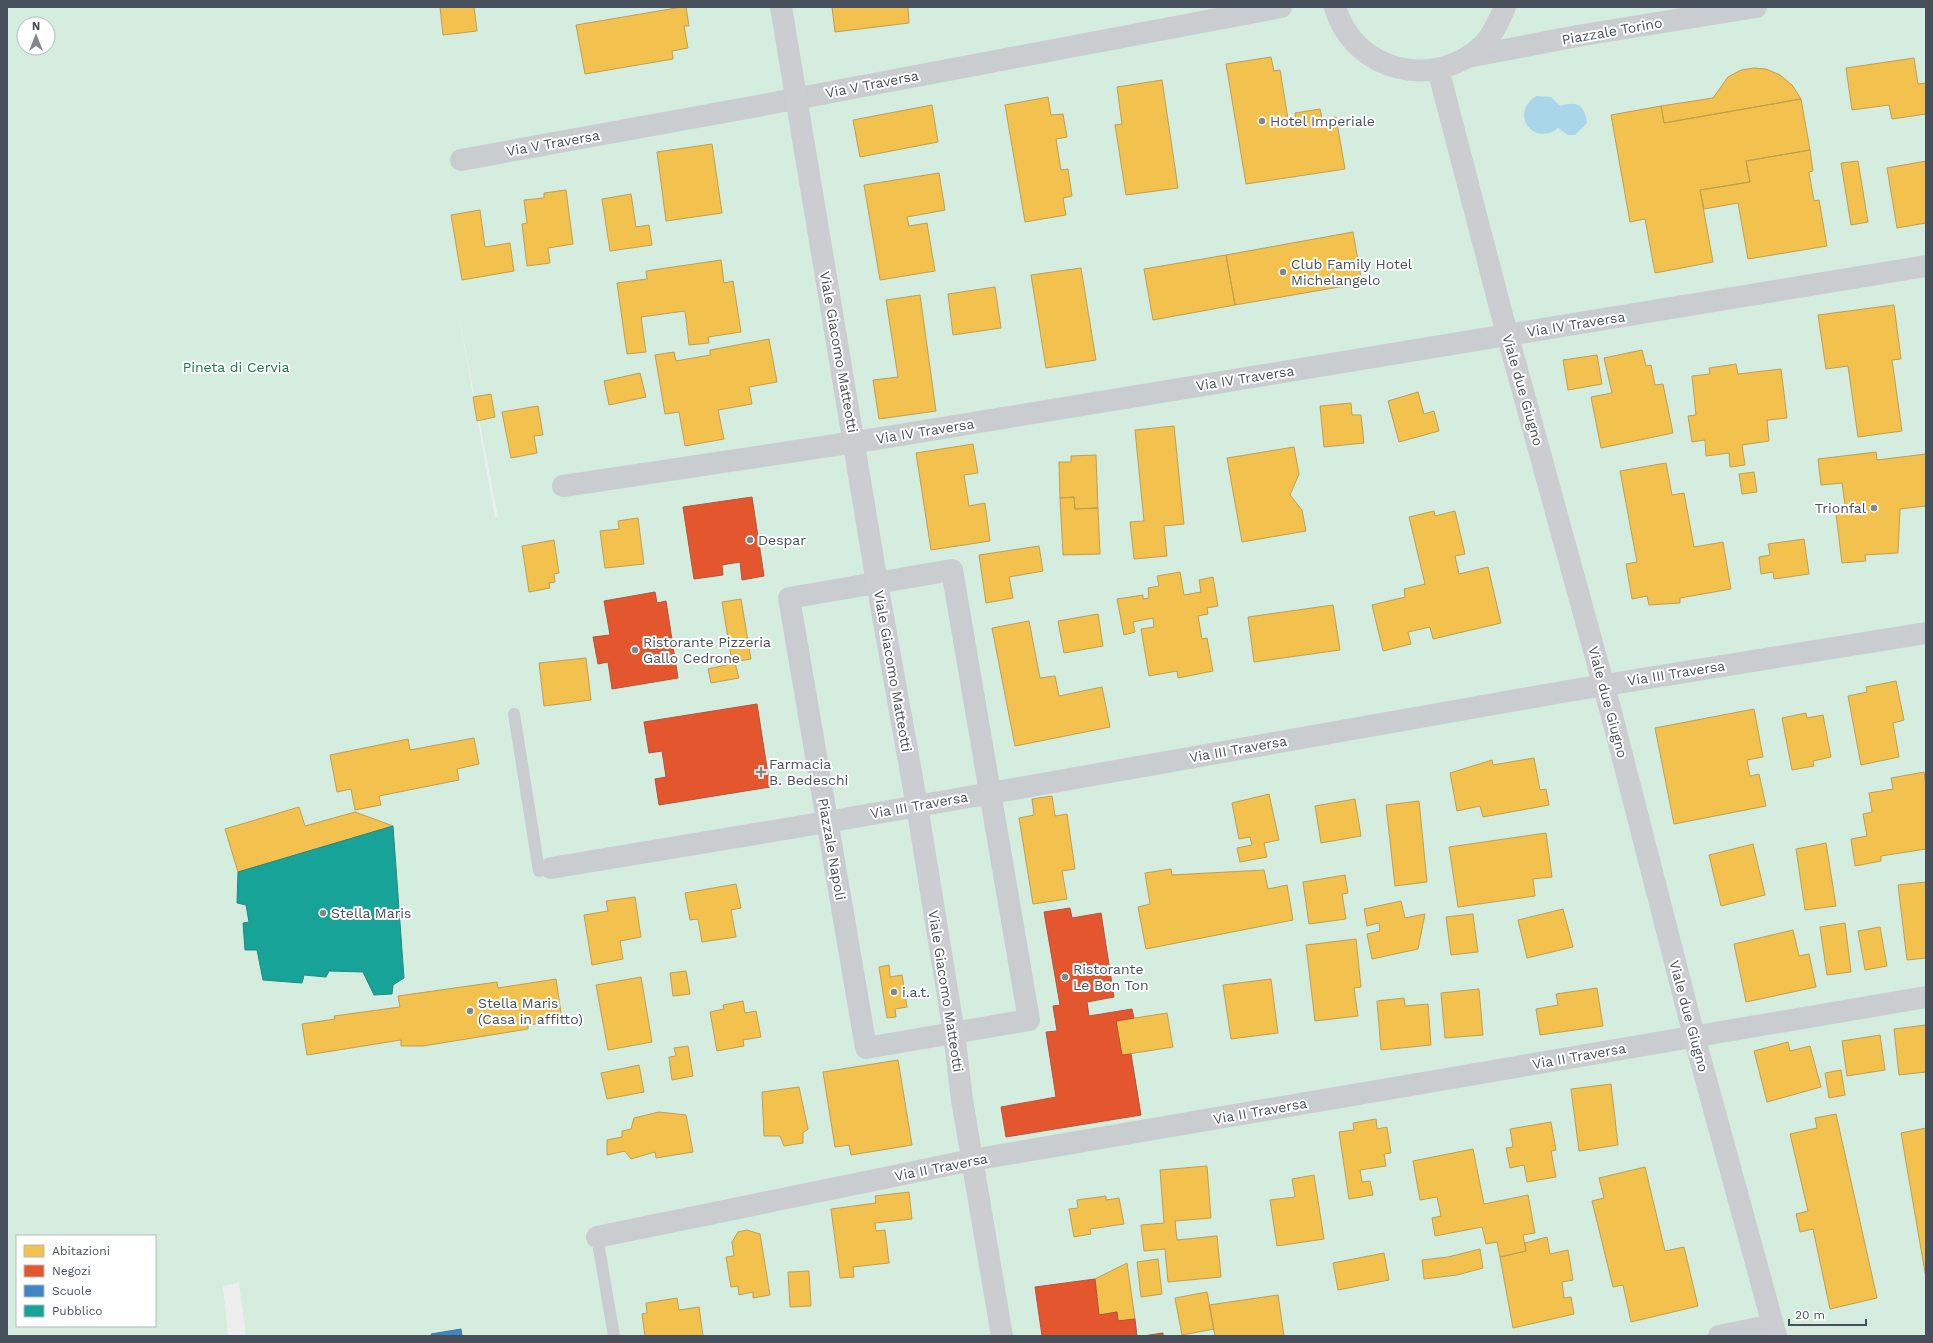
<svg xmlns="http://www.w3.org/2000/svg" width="1933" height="1343" viewBox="0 0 1933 1343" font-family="'Work Sans',sans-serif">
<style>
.green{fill:#d4eddf;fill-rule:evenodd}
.water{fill:#aad6e9}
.homes{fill:#f2c14e;stroke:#bf9f52}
.shops{fill:#e4572e;stroke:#b5553b}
.schools{fill:#3f88c5;stroke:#4177a5}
.public{fill:#17a398;stroke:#258a85}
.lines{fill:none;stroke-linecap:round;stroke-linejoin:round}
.lane{stroke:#cacdcf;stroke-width:12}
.street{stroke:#cacdcf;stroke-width:22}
.secondary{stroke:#cbcdd0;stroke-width:22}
.poi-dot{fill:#82878e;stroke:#fff;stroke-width:1.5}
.labels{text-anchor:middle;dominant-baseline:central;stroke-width:4;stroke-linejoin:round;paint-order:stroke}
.street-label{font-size:14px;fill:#474f5a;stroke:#fff}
.poi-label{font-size:14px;fill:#474f5a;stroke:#fff;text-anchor:start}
.park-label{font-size:14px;fill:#1b7751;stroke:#fff}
</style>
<rect width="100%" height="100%" fill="#efeeee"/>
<path class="green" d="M 7,7 L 1926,7 L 1926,1336 L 246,1336 L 239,1283 L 223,1286 L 228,1336 L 7,1336 ZM 24,24 L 48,24 L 48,48 L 24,48 ZM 456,301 L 498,517 L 495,518 L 495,517 ZM 17,1236 L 155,1236 L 155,1326 L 17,1326 Z"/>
<path class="water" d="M 1536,96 L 1551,97 L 1560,106 C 1577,101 1584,104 1587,123 L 1575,135 L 1568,135 L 1558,128 C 1535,147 1508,115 1536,96 Z"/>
<path class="homes" d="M 440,7 L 474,7 L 477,31 L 443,35 Z
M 682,7 L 686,7 L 689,26 L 684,26 L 688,48 L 672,51 L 673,59 L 585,74 L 576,25 Z
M 832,7 L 908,7 L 909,23 L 835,32 Z
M 1271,57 L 1274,71 L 1280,70 L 1289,125 L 1297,124 L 1295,113 L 1320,109 L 1322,119 L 1336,117 L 1345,169 L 1246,184 L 1226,64 Z
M 1914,58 L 1918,84 L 1926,83 L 1926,114 L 1892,119 L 1889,105 L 1852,110 L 1846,68 Z
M 1754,68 L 1766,69 L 1780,75 L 1792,85 L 1801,99 L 1664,123 L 1661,106 L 1713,98 L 1728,77 L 1741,70 Z
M 1162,80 L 1178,188 L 1126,195 L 1115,125 L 1122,124 L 1117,87 Z
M 1048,97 L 1051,115 L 1063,114 L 1067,137 L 1056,139 L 1061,170 L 1068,169 L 1072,196 L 1063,198 L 1066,215 L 1025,222 L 1005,105 Z
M 1801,99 L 1810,150 L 1746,161 L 1750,182 L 1700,190 L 1713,262 L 1655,273 L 1645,219 L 1630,222 L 1611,115 L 1661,106 L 1664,123 Z
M 932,105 L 938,142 L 860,157 L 853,120 Z
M 712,144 L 722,213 L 666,221 L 657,152 Z
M 1810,150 L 1813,171 L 1809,172 L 1814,201 L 1819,200 L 1827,246 L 1748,259 L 1738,203 L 1704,209 L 1700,190 L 1750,182 L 1746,161 Z
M 1858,161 L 1868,222 L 1851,225 L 1841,163 Z
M 1926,161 L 1926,223 L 1897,228 L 1887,168 Z
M 939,173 L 945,210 L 907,217 L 909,226 L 927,223 L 935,271 L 880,280 L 864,185 Z
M 566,190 L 573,244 L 548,248 L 550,263 L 527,266 L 522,224 L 527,223 L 524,200 L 544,198 L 544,193 Z
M 631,194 L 636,227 L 649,225 L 652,245 L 610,251 L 602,199 Z
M 480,210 L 485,247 L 510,243 L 514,271 L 462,280 L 451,215 Z
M 1353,232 L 1362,283 L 1235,305 L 1226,255 Z
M 1226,255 L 1235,305 L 1153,320 L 1144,269 Z
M 721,260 L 724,283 L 733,281 L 741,332 L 708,337 L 709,343 L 689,345 L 685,311 L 641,317 L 646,352 L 627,354 L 617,283 L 647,279 L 646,271 Z
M 1081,268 L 1096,360 L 1046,368 L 1031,275 Z
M 995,287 L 1001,328 L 953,335 L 948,294 Z
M 920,295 L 936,411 L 879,419 L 873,380 L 898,377 L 886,300 Z
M 1894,305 L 1901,359 L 1892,360 L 1902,431 L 1858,437 L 1848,366 L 1826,369 L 1818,315 Z
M 769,339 L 777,382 L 749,387 L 752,404 L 718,410 L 724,439 L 685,446 L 679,412 L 665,414 L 655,355 L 674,352 L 676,361 L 710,355 L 710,350 Z
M 1642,350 L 1646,366 L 1651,365 L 1655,385 L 1663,384 L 1673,433 L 1601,448 L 1591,397 L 1612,393 L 1604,358 Z
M 1597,355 L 1602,384 L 1568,390 L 1563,360 Z
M 1736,364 L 1738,374 L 1781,369 L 1787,418 L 1767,420 L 1769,441 L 1742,445 L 1745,465 L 1730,467 L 1729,453 L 1706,456 L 1705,440 L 1692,442 L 1688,416 L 1696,415 L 1692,376 L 1710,374 L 1709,368 Z
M 640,373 L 646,397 L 609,405 L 604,381 Z
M 1418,392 L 1424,414 L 1434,411 L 1439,431 L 1399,442 L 1388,401 Z
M 491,394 L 495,417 L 477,421 L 473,397 Z
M 1351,403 L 1352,415 L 1361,415 L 1364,443 L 1324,447 L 1320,406 Z
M 538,406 L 543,435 L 534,436 L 537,453 L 511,458 L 502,412 Z
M 1174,426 L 1184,524 L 1164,526 L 1167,556 L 1134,559 L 1130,522 L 1144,521 L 1135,430 Z
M 973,444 L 978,473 L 964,475 L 969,506 L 985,503 L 990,541 L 931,550 L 916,453 Z
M 1294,447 L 1299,474 L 1290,495 L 1302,510 L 1306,531 L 1242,542 L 1227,458 Z
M 1876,452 L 1877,460 L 1926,454 L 1926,506 L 1900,509 L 1898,553 L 1865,555 L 1866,561 L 1842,563 L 1835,506 L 1845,505 L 1842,483 L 1821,485 L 1818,459 Z
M 1096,455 L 1098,508 L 1075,509 L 1074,497 L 1060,498 L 1059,462 L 1071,462 L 1071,456 Z
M 1666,463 L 1672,495 L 1684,493 L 1694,547 L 1723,542 L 1731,589 L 1680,598 L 1680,603 L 1649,605 L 1647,596 L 1632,599 L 1626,564 L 1637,562 L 1620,471 Z
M 1754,472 L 1757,492 L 1742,494 L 1739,474 Z
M 1074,497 L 1075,509 L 1098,508 L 1100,554 L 1063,555 L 1060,498 Z
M 1434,511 L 1435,516 L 1455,511 L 1465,554 L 1455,556 L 1459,574 L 1488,567 L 1501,623 L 1433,639 L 1430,627 L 1408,632 L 1411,644 L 1383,651 L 1372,605 L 1405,597 L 1404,589 L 1425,584 L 1409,517 Z
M 638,518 L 644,564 L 605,568 L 600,531 L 619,529 L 618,521 Z
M 1804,539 L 1809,574 L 1774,579 L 1773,572 L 1761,574 L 1759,557 L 1770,555 L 1768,544 Z
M 554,540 L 559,573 L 554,574 L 555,582 L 549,583 L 550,588 L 529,592 L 522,546 Z
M 1039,546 L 1043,571 L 1009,577 L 1013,598 L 986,603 L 979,555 Z
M 1180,572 L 1184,595 L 1201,592 L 1199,580 L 1213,577 L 1218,606 L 1207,608 L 1208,614 L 1198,616 L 1202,639 L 1207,638 L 1213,671 L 1178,678 L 1177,671 L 1149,676 L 1141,629 L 1154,627 L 1153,618 L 1133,622 L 1135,632 L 1124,635 L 1117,599 L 1143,595 L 1143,599 L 1149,598 L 1148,588 L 1159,586 L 1157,576 Z
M 741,599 L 751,659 L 732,662 L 722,602 Z
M 1333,605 L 1340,650 L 1254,662 L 1248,617 Z
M 1098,614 L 1103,646 L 1064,653 L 1058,621 Z
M 1029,621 L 1040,678 L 1055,676 L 1059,696 L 1102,687 L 1110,727 L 1015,746 L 992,628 Z
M 586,658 L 591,700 L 544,706 L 539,663 Z
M 735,663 L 739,678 L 711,683 L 708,669 Z
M 1896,681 L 1904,720 L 1893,723 L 1899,757 L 1861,765 L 1848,696 L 1867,692 L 1866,687 Z
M 1754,709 L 1763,757 L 1747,760 L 1750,776 L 1759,774 L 1766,806 L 1674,824 L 1655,728 Z
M 1806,713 L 1807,718 L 1823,715 L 1831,757 L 1813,761 L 1814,766 L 1792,770 L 1782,718 Z
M 474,738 L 479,764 L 457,769 L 459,780 L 379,796 L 381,805 L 355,810 L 351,789 L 337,792 L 330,755 L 408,739 L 410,750 Z
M 1534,758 L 1540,790 L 1546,789 L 1549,805 L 1483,817 L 1480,806 L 1457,811 L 1450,773 L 1492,760 L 1493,765 Z
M 1924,772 L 1926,786 L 1926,849 L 1881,856 L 1881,861 L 1855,866 L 1851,839 L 1867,836 L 1863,814 L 1872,812 L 1869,793 L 1893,789 L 1891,778 Z
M 1269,794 L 1279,840 L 1264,843 L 1267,857 L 1240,862 L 1237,848 L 1252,845 L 1250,837 L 1239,839 L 1232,803 Z
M 1052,796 L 1055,816 L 1067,814 L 1075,869 L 1062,871 L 1067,899 L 1033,904 L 1019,818 L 1034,815 L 1032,799 Z
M 1355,799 L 1361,836 L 1321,843 L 1315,806 Z
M 1419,801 L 1427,882 L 1395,886 L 1386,805 Z
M 299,807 L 305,826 L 355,812 L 393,826 L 238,872 L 225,829 Z
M 1546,833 L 1552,877 L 1533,879 L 1535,896 L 1458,907 L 1449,847 Z
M 1826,843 L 1836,906 L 1805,910 L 1796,849 Z
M 1753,844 L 1765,895 L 1721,906 L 1709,855 Z
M 1171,869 L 1172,875 L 1264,870 L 1268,889 L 1287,885 L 1293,920 L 1146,949 L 1138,907 L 1150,904 L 1145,873 Z
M 1345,875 L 1348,893 L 1342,894 L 1346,919 L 1309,924 L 1303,882 Z
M 1926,882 L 1926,958 L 1907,960 L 1898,885 Z
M 736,884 L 741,908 L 731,910 L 736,937 L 702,942 L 698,919 L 690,920 L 685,893 Z
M 635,897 L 641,937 L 620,941 L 623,959 L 592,965 L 584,915 L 608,911 L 606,901 Z
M 1401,901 L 1405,918 L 1425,914 L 1418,949 L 1372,959 L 1367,934 L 1380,931 L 1379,923 L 1367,926 L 1364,909 Z
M 1563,909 L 1573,947 L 1527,958 L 1518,920 Z
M 1473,914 L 1478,952 L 1451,955 L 1446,917 Z
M 1845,923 L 1851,972 L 1827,975 L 1820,927 Z
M 1880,927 L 1887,966 L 1865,970 L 1858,931 Z
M 1793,930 L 1799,956 L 1809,954 L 1816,987 L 1746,1002 L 1734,944 Z
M 1356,939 L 1361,987 L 1354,988 L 1358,1016 L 1315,1021 L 1306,945 Z
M 889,965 L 890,977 L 902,975 L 907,1007 L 895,1009 L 896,1017 L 887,1018 L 879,967 Z
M 686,971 L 690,994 L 673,996 L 670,973 Z
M 641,977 L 652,1042 L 608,1050 L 596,985 Z
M 556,979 L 562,1020 L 528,1025 L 528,1029 L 423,1046 L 401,1046 L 401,1040 L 307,1055 L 302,1024 L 335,1019 L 334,1016 L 400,1007 L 398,996 L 497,982 L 498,988 Z
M 1271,979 L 1278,1033 L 1231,1039 L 1223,985 Z
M 1597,988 L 1603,1026 L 1540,1035 L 1536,1009 L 1558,1005 L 1556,994 Z
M 1479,989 L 1483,1035 L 1445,1038 L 1441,993 Z
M 1404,998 L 1405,1006 L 1428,1004 L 1431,1045 L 1381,1050 L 1377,1001 Z
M 743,1001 L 745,1013 L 756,1011 L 761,1037 L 743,1040 L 744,1046 L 717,1051 L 710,1012 L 724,1009 L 723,1005 Z
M 1167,1013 L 1173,1047 L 1122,1055 L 1116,1021 Z
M 1926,1025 L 1926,1072 L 1899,1075 L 1894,1029 Z
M 1880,1035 L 1885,1070 L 1847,1076 L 1842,1041 Z
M 1788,1042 L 1790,1051 L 1810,1046 L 1821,1087 L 1767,1102 L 1754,1051 Z
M 688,1046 L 693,1076 L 672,1080 L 669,1057 L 676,1056 L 674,1048 Z
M 898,1060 L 912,1145 L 851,1155 L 849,1145 L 835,1147 L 823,1072 Z
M 639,1065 L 644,1092 L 607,1099 L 601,1073 Z
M 1841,1070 L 1845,1095 L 1829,1098 L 1825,1073 Z
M 1611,1084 L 1618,1145 L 1579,1151 L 1571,1089 Z
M 799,1087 L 808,1129 L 803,1133 L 803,1143 L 784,1146 L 780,1136 L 764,1136 L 762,1092 Z
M 659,1112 L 686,1115 L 693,1152 L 656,1158 L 655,1152 L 631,1159 L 625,1151 L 607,1155 L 607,1140 L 622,1137 L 622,1131 L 631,1129 L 634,1118 Z
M 1836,1114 L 1877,1298 L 1830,1309 L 1813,1229 L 1800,1232 L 1796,1214 L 1808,1211 L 1790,1134 L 1817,1128 L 1815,1118 Z
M 1376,1119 L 1377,1129 L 1387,1127 L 1391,1153 L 1384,1154 L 1386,1166 L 1360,1170 L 1362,1182 L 1370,1181 L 1373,1195 L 1349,1199 L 1339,1132 L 1354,1130 L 1353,1123 Z
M 1551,1122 L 1556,1150 L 1551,1151 L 1556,1177 L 1527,1182 L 1524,1165 L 1510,1168 L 1506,1148 L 1513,1147 L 1510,1129 Z
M 1926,1128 L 1926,1278 L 1901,1133 Z
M 1473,1149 L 1484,1204 L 1528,1195 L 1535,1233 L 1523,1235 L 1526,1251 L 1500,1257 L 1497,1242 L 1486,1244 L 1482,1227 L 1435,1236 L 1432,1218 L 1441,1216 L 1437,1197 L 1420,1200 L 1413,1161 Z
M 1207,1166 L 1211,1218 L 1175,1221 L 1177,1240 L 1217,1236 L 1221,1277 L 1168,1282 L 1165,1249 L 1144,1251 L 1141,1225 L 1164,1223 L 1160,1170 Z
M 1645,1167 L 1665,1251 L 1684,1247 L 1698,1306 L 1631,1322 L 1623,1285 L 1613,1287 L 1592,1201 L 1604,1198 L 1599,1178 Z
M 1314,1175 L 1324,1239 L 1277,1246 L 1270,1200 L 1295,1197 L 1292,1179 Z
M 909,1192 L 912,1219 L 875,1223 L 876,1231 L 885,1230 L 889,1263 L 853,1267 L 854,1277 L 840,1278 L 831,1209 L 876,1203 L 875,1196 Z
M 1106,1196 L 1106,1200 L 1119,1198 L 1124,1224 L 1090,1229 L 1091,1234 L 1074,1237 L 1069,1209 L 1078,1208 L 1077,1200 Z
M 747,1230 L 760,1234 L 770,1295 L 753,1298 L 753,1292 L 739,1295 L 738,1286 L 731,1287 L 726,1257 L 734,1256 L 732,1242 L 738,1232 Z
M 1547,1237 L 1550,1254 L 1568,1250 L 1573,1280 L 1562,1282 L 1564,1298 L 1571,1297 L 1574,1314 L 1513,1328 L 1500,1257 L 1526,1251 L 1525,1243 Z
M 1480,1249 L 1483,1268 L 1457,1275 L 1424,1279 L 1422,1260 L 1448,1257 Z
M 1384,1253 L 1389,1280 L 1338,1290 L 1333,1263 Z
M 1158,1259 L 1162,1294 L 1141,1297 L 1137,1262 Z
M 1127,1263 L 1135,1319 L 1118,1321 L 1117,1312 L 1099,1315 L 1095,1279 Z
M 809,1271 L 811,1306 L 790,1307 L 788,1272 Z
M 1207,1292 L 1214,1329 L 1182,1335 L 1175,1298 Z
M 1278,1295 L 1284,1336 L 1215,1336 L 1209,1305 Z
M 677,1298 L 679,1310 L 699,1307 L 703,1336 L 645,1336 L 642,1314 L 647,1313 L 646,1303 Z"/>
<path class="shops" d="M 752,497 L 764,576 L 742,580 L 740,562 L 722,565 L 723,575 L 694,579 L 683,507 Z
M 655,592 L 657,603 L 666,601 L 678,678 L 612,689 L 608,662 L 598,664 L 593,637 L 610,635 L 604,601 Z
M 757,704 L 770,787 L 659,805 L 655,779 L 666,777 L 662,751 L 649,753 L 644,722 Z
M 1070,908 L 1072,918 L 1101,913 L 1114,997 L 1087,1002 L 1089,1016 L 1132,1009 L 1134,1018 L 1116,1021 L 1122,1055 L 1131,1054 L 1141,1115 L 1006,1137 L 1001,1107 L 1056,1097 L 1046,1032 L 1057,1031 L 1053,1006 L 1060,1005 L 1044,912 Z
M 1095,1279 L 1099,1315 L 1117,1312 L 1118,1321 L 1135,1319 L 1137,1336 L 1042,1336 L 1035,1287 Z
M 1163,1333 L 1163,1336 L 1143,1336 Z"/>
<path class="schools" d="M 461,1329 L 462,1336 L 432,1336 L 431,1334 Z"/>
<path class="public" d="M 393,826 L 404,978 L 393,985 L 392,994 L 374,995 L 363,972 L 329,971 L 326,977 L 304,975 L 302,983 L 263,980 L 257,950 L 245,950 L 243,923 L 249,922 L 246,905 L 237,903 L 238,872 Z"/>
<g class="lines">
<path class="lane" d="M 514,714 L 539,871 L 551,868
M 597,1237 L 614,1336"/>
<path class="street" d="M 1468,57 L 1583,35 L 1756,7
M 461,160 L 763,105 L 1281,7
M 563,486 L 882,438 L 1926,266
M 952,570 L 1029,1020 L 866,1048 L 789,598 Z
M 551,868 L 827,822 L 1568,691 L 1926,633
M 597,1237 L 972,1160 L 1926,997
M 1719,1336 L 1773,1325"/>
<path class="secondary" d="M 781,7 L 877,583 L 917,806 L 954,1033 L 962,1100 L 1002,1336
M 1335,7 C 1354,73 1436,91 1484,44 C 1494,33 1499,20 1505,7
M 1438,69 L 1502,315 L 1612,716 L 1694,1036 L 1776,1336"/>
</g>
<g class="poi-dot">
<circle cx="1262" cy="121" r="4"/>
<circle cx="1283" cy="272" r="4"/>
<circle cx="1874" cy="508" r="4"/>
<circle cx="750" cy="540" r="4"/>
<circle cx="635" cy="650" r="4"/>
<path d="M759 766h4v4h4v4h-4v4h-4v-4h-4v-4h4z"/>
<circle cx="323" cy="913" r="4"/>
<circle cx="1065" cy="977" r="4"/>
<circle cx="894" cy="992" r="4"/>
<circle cx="470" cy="1011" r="4"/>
</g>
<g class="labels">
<g class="street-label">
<text transform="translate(1612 31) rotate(-10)">Piazzale Torino</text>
<text transform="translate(872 84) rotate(-11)">Via V Traversa</text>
<text transform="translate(553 143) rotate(-10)">Via V Traversa</text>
<text transform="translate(1576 324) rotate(-9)">Via IV Traversa</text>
<text transform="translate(839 352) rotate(80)">Viale Giacomo Matteotti</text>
<text transform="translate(1245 378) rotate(-9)">Via IV Traversa</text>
<text transform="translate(1523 390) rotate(74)">Viale due Giugno</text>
<text transform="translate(925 431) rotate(-9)">Via IV Traversa</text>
<text transform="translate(893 671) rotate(80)">Viale Giacomo Matteotti</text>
<text transform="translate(1676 673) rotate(-9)">Via III Traversa</text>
<text transform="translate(1608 702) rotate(75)">Viale due Giugno</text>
<text transform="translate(1238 749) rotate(-10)">Via III Traversa</text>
<text transform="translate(919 805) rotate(-10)">Via III Traversa</text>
<text transform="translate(832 849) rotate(80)">Piazzale Napoli</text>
<text transform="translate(946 991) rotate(81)">Viale Giacomo Matteotti</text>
<text transform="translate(1689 1016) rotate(75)">Viale due Giugno</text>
<text transform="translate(1579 1056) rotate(-10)">Via II Traversa</text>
<text transform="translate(1260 1111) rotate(-10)">Via II Traversa</text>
<text transform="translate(941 1167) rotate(-11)">Via II Traversa</text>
</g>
<g class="poi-label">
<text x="1270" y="121">Hotel Imperiale</text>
<text x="1291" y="264">Club Family Hotel<tspan x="1291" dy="16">Michelangelo</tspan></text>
<text x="1866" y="508" text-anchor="end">Trionfal</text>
<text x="758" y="540">Despar</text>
<text x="643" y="642">Ristorante Pizzeria<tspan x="643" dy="16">Gallo Cedrone</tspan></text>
<text x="769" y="764">Farmacia<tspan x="769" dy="16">B. Bedeschi</tspan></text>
<text x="331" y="913">Stella Maris</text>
<text x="1073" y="969">Ristorante<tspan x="1073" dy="16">Le Bon Ton</tspan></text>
<text x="902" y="992">i.a.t.</text>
<text x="478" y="1003">Stella Maris<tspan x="478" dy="16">(Casa in affitto)</tspan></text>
</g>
<g class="park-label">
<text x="236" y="367">Pineta di Cervia</text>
</g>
</g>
<rect width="1933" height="1343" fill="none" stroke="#474f5a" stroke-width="16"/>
<rect x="16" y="1235" width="140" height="92" fill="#ffffff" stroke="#b5b9bd"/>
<rect x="24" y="1245" width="20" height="12" fill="#f2c14e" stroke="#b5b9bd"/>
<text x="52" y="1255" font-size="12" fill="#474f5a">Abitazioni</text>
<rect x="24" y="1265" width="20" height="12" fill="#e4572e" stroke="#b5b9bd"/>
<text x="52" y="1275" font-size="12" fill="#474f5a">Negozi</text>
<rect x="24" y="1285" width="20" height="12" fill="#3f88c5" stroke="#b5b9bd"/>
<text x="52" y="1295" font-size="12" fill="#474f5a">Scuole</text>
<rect x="24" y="1305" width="20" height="12" fill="#17a398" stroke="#b5b9bd"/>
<text x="52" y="1315" font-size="12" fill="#474f5a">Pubblico</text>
<g transform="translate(36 36)"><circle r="19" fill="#ffffff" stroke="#b5b9bd"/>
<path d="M0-3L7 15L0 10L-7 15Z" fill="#82878e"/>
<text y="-6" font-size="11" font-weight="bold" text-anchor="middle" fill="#474f5a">N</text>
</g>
<path d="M1789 1319v6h77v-6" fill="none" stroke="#474f5a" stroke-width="2"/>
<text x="1795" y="1319" font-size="12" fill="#474f5a" stroke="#ffffff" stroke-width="3" paint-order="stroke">20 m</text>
</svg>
